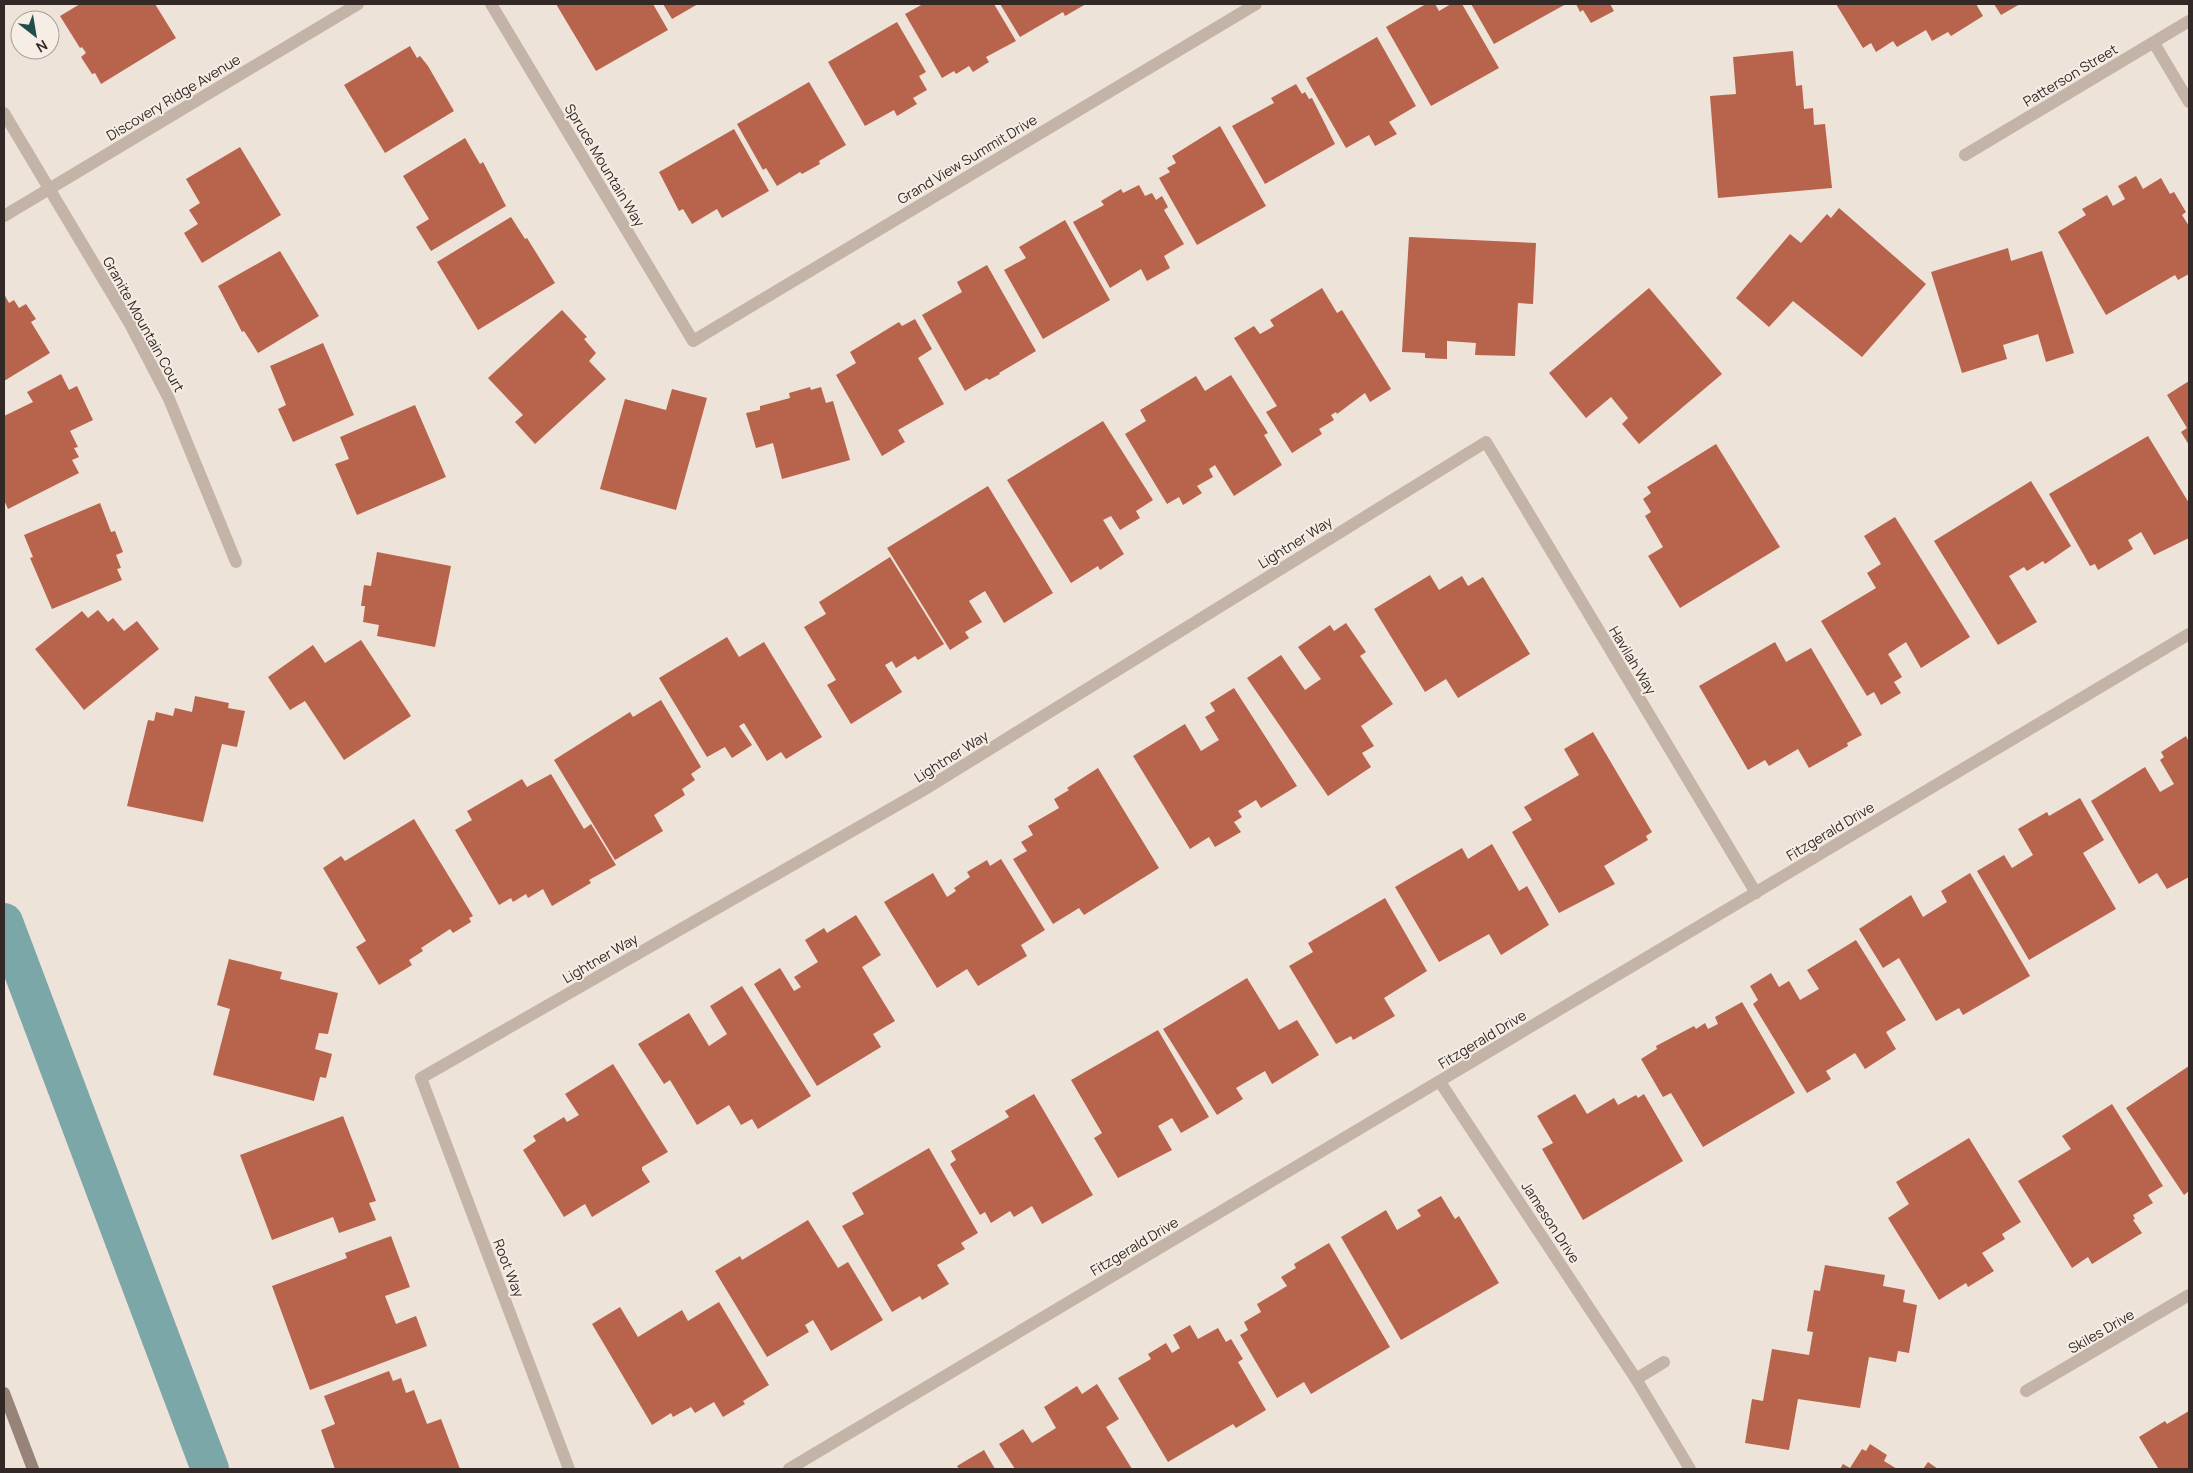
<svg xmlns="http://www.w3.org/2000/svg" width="2193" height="1473" viewBox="0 0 2193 1473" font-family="Manrope,sans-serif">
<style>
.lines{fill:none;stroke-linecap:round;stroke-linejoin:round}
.canal{stroke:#7ba7a8;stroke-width:38}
.building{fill:#b8634c}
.lane{stroke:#c4b3a7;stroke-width:12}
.street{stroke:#c4b3a7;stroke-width:12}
.secondary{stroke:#988378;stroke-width:12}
.labels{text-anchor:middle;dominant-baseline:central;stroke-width:4;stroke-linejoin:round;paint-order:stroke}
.street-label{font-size:14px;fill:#322926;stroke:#f6ede5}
</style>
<rect width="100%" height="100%" fill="#eee3d9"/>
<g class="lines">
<path class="canal" d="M 4,922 L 210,1469"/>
</g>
<path class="building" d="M 80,4 L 155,4 L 176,38 L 101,84 L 95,73 L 92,74 L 81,57 L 86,53 L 82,47 L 80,48 L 60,16 Z
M 556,4 L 653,4 L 668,30 L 596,71 Z
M 663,4 L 698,4 L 672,19 Z
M 923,4 L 994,4 L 1016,41 L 986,57 L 989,62 L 973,72 L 969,66 L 956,74 L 954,71 L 942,78 L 905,14 Z
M 1000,4 L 1086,4 L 1065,16 L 1063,12 L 1020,37 Z
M 1426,4 L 1435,4 L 1439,11 L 1451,4 L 1462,4 L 1499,68 L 1431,106 L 1386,27 Z
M 1471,4 L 1566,4 L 1494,44 Z
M 1576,4 L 1610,4 L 1614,11 L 1591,23 L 1583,10 L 1580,12 Z
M 1836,4 L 1976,4 L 1983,16 L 1951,36 L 1948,32 L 1932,41 L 1926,30 L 1897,47 L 1893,41 L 1876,52 L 1871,43 L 1863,48 Z
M 1994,4 L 2020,4 L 2001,15 Z
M 897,22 L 926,72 L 919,76 L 927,90 L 913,98 L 917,104 L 897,116 L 894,110 L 865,126 L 828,62 Z
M 1377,37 L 1416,106 L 1389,122 L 1397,134 L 1375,146 L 1369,135 L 1346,148 L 1306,78 Z
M 410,46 L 417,58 L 420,56 L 428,66 L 454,111 L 385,153 L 344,85 Z
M 1793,51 L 1796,86 L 1802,85 L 1804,109 L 1813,108 L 1814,125 L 1825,124 L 1832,188 L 1718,198 L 1710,96 L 1736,94 L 1733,57 Z
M 809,82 L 846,145 L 819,161 L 820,164 L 802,174 L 800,172 L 777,186 L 766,168 L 763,170 L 737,124 Z
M 1296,84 L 1302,94 L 1305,92 L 1309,99 L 1312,98 L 1335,144 L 1265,184 L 1232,126 L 1274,103 L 1271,98 Z
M 1220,126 L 1266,206 L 1197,245 L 1159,178 L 1170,172 L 1167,168 L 1176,163 L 1172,156 Z
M 734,129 L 769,191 L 722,218 L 717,209 L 692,224 L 683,209 L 679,211 L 659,172 Z
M 465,138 L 480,164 L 483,162 L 506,206 L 431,251 L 416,227 L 429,219 L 403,176 Z
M 240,147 L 281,215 L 202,263 L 184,233 L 198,224 L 189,210 L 200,203 L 186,179 Z
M 2136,176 L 2143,189 L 2161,178 L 2170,194 L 2174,192 L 2186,212 L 2182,215 L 2189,226 L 2189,274 L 2178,280 L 2175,275 L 2106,315 L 2058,232 L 2086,215 L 2082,209 L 2107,195 L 2113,206 L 2125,199 L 2118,186 Z
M 1139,185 L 1145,196 L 1152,193 L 1156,200 L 1162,196 L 1168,207 L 1164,210 L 1184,244 L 1164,256 L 1170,268 L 1147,281 L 1141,269 L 1110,288 L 1073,222 L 1104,205 L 1101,201 L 1121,189 L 1123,193 Z
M 1839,208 L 1926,284 L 1862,357 L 1793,301 L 1769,327 L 1736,298 L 1790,234 L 1801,243 L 1827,214 L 1831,218 Z
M 511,217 L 525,239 L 527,238 L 555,283 L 478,330 L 437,262 Z
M 1065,220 L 1110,300 L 1043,339 L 1004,270 L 1026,258 L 1019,247 Z
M 1409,237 L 1536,243 L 1533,304 L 1518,303 L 1515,356 L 1475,355 L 1476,343 L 1447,341 L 1447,359 L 1425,358 L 1425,353 L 1402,352 Z
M 2008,248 L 2011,261 L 2042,251 L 2074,353 L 2046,362 L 2038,334 L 2003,345 L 2007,359 L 1962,373 L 1931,272 Z
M 280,251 L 319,316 L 258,353 L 244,331 L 242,332 L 218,286 Z
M 987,265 L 1036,351 L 999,373 L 1000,374 L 989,380 L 987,378 L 965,391 L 922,315 L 962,292 L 957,282 Z
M 1322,288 L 1337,313 L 1342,310 L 1391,389 L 1370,402 L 1365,393 L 1337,414 L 1336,412 L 1331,415 L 1334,420 L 1319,429 L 1322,434 L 1292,453 L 1266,412 L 1277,406 L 1234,338 L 1254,326 L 1260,334 L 1274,326 L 1270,320 Z
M 1649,288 L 1722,374 L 1639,444 L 1622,424 L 1628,418 L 1611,397 L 1586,418 L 1549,373 Z
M 4,294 L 9,303 L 14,300 L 19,308 L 26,304 L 36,319 L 31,322 L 50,353 L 4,381 Z
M 562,310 L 587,337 L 584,339 L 596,353 L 589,361 L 606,379 L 535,444 L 515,422 L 523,415 L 488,378 Z
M 915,319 L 932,349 L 918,358 L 944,404 L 898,430 L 905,442 L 882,456 L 836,375 L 856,363 L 850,352 L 899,322 L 902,326 Z
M 323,343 L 354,415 L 293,442 L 278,409 L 286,405 L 270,366 Z
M 61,374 L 69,390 L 77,386 L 93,420 L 70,431 L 78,447 L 74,448 L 79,457 L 72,460 L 79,473 L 8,509 L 4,500 L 4,416 L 33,402 L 27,392 Z
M 1231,375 L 1268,433 L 1264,435 L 1282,465 L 1234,496 L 1215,465 L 1209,469 L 1213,477 L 1197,486 L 1202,493 L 1183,505 L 1179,497 L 1167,504 L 1125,434 L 1146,421 L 1140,410 L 1196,376 L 1205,391 Z
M 2189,381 L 2189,445 L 2181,432 L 2187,428 L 2167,395 Z
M 810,387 L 811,390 L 821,387 L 826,403 L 833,401 L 850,460 L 782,479 L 773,443 L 756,448 L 746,413 L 760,410 L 760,406 L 790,398 L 789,393 Z
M 672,389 L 707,398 L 676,510 L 600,489 L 625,399 L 666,410 Z
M 415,405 L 446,477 L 357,515 L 335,464 L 349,459 L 340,437 Z
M 1103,421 L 1153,500 L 1136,511 L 1140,518 L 1120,530 L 1111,516 L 1103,520 L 1124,554 L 1100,570 L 1098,566 L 1071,583 L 1007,480 Z
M 2148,436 L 2189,503 L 2189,538 L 2154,555 L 2141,532 L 2128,540 L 2133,549 L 2098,570 L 2095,564 L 2090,566 L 2049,494 Z
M 1716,444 L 1780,547 L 1680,608 L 1648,556 L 1663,547 L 1645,516 L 1651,512 L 1643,499 L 1651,493 L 1647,487 Z
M 2031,481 L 2071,546 L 2045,564 L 2043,561 L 2027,571 L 2024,567 L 2009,576 L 2037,622 L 1998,645 L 1934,541 Z
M 988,486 L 1053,593 L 1004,623 L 985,591 L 969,601 L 982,622 L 965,632 L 969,638 L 950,650 L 887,548 Z
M 100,503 L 111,532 L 115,531 L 123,552 L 116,555 L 121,568 L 117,569 L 122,580 L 52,609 L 30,558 L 33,557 L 24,535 Z
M 1895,517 L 1970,637 L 1921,668 L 1906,642 L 1888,654 L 1902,677 L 1894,682 L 1901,693 L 1881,705 L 1874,692 L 1867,696 L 1821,621 L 1876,588 L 1867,573 L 1881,564 L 1864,536 Z
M 377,552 L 451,566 L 435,647 L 377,636 L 379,625 L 363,622 L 365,606 L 361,606 L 364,585 L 371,586 Z
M 890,557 L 944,644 L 918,660 L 915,656 L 896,668 L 892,661 L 885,665 L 902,692 L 851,724 L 827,685 L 836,680 L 804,627 L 826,614 L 819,602 Z
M 1430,575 L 1439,590 L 1462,576 L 1468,586 L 1483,577 L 1530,654 L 1458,698 L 1446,679 L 1425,692 L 1374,609 Z
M 98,610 L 108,622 L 113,618 L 124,631 L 137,621 L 159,649 L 84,710 L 35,649 L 82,611 L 88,618 Z
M 1346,623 L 1366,652 L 1360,656 L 1393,704 L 1361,726 L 1374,746 L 1362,753 L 1371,767 L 1328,796 L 1247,678 L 1281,655 L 1305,690 L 1321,679 L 1298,647 L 1330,625 L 1334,631 Z
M 727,637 L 739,657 L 764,642 L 822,737 L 786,759 L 781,752 L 767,761 L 744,723 L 739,726 L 752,745 L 732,758 L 725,747 L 707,757 L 659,678 Z
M 361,640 L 411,716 L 344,760 L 305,701 L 290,710 L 268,677 L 313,645 L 325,663 Z
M 1775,642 L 1786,662 L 1811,648 L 1862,735 L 1847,743 L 1848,746 L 1809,768 L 1798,749 L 1769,766 L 1765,760 L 1748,770 L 1699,686 Z
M 1234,688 L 1297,786 L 1261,808 L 1256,800 L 1238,811 L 1242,817 L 1234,822 L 1241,832 L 1215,847 L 1209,837 L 1190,849 L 1133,756 L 1185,724 L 1201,751 L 1219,740 L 1205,717 L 1215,711 L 1210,703 Z
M 195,696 L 229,703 L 228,708 L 245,711 L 237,747 L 222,744 L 203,822 L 127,806 L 148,720 L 154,721 L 156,712 L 173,716 L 175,708 L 192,712 Z
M 661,700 L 701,767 L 691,774 L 695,780 L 682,789 L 685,795 L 654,815 L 663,831 L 615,860 L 554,760 L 630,712 L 633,717 Z
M 1593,732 L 1652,832 L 1646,836 L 1648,840 L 1604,866 L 1615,884 L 1559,913 L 1512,832 L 1532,820 L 1524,807 L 1579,775 L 1564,749 Z
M 2186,736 L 2189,742 L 2189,877 L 2167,889 L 2157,873 L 2139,884 L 2091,801 L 2145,767 L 2160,792 L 2174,784 L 2160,760 L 2164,757 L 2161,752 Z
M 1098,768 L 1159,868 L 1084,915 L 1079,908 L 1053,924 L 1013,859 L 1027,851 L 1021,842 L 1033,835 L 1028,826 L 1059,808 L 1054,799 L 1069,790 L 1067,788 Z
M 551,774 L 584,829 L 591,824 L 616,865 L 589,880 L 591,883 L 552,906 L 543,889 L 528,898 L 526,894 L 513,902 L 511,898 L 499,905 L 455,830 L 472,820 L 467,811 L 522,779 L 527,787 Z
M 2080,798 L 2104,840 L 2083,853 L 2116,909 L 2029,960 L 1977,871 L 2004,855 L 2012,868 L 2033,855 L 2018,829 L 2047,812 L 2049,816 Z
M 414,819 L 473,916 L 469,918 L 471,922 L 453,933 L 450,929 L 421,948 L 423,951 L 409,960 L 412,965 L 379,985 L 356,947 L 366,941 L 323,868 L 341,856 L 345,861 Z
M 1492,844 L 1519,891 L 1527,886 L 1549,925 L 1501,955 L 1489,934 L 1439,962 L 1395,887 L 1462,848 L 1468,859 Z
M 1001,859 L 1045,930 L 1021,945 L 1027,956 L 978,986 L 967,969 L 937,988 L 884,902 L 933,873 L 947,897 L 956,891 L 954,888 L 970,877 L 967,872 L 987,860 L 990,866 Z
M 1970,873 L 2030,976 L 1963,1015 L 1959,1008 L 1936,1021 L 1899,958 L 1883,968 L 1859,929 L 1911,895 L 1923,917 L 1947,902 L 1941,891 Z
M 1385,898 L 1427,971 L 1384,998 L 1395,1016 L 1353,1040 L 1351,1036 L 1336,1044 L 1289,966 L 1313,952 L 1308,943 Z
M 856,915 L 881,955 L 862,967 L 895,1021 L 873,1034 L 881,1047 L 817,1086 L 754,984 L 780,968 L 794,991 L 801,987 L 794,977 L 818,962 L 805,940 L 824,928 L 827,933 Z
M 1856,940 L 1906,1020 L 1886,1032 L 1896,1049 L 1865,1069 L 1855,1053 L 1826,1071 L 1831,1079 L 1807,1093 L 1753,1004 L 1758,1000 L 1750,986 L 1771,973 L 1779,987 L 1789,981 L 1800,1000 L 1819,989 L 1807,970 Z
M 229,959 L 282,972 L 280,979 L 338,993 L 328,1034 L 319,1033 L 315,1049 L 332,1054 L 326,1078 L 320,1077 L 314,1101 L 213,1075 L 230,1009 L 217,1005 Z
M 1247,978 L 1279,1030 L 1297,1020 L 1319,1055 L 1272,1084 L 1265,1071 L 1236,1088 L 1243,1099 L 1217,1115 L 1163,1029 Z
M 742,986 L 811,1096 L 758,1129 L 752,1119 L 741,1125 L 729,1105 L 697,1125 L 670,1080 L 664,1084 L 638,1044 L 689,1013 L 709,1046 L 727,1034 L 710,1006 Z
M 1742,1002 L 1795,1093 L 1703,1147 L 1671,1093 L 1663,1097 L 1641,1059 L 1657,1049 L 1656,1046 L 1694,1026 L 1696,1029 L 1705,1023 L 1708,1029 L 1718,1024 L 1715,1017 Z
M 1158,1030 L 1209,1117 L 1181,1133 L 1172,1118 L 1158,1126 L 1172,1150 L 1118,1178 L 1094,1138 L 1102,1133 L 1071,1080 Z
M 613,1064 L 668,1152 L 642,1167 L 642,1170 L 650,1182 L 592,1217 L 585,1204 L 564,1217 L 523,1150 L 536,1141 L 533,1136 L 564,1117 L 567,1122 L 579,1115 L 565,1094 Z
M 2189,1066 L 2189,1191 L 2184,1195 L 2126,1108 Z
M 1034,1094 L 1093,1195 L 1042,1224 L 1032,1206 L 1014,1217 L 1010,1211 L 991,1223 L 985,1212 L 980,1215 L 950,1164 L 956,1160 L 951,1151 L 1009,1117 L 1005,1111 Z
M 1575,1094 L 1587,1114 L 1614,1098 L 1618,1105 L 1636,1095 L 1638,1098 L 1644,1094 L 1683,1161 L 1583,1220 L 1542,1149 L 1553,1143 L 1537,1116 Z
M 2112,1104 L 2163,1186 L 2148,1195 L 2153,1203 L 2133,1215 L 2135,1219 L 2133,1220 L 2142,1233 L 2092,1264 L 2088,1257 L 2072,1268 L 2018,1181 L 2071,1149 L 2062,1136 Z
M 343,1116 L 376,1201 L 369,1203 L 376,1220 L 339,1233 L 333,1217 L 272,1240 L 240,1155 Z
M 1969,1138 L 2021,1222 L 2002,1234 L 2005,1239 L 1982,1253 L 1994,1271 L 1968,1287 L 1966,1283 L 1939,1300 L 1888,1218 L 1909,1204 L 1896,1182 Z
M 929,1148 L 978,1233 L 961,1243 L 965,1249 L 937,1265 L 949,1284 L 922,1300 L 920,1296 L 892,1312 L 842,1226 L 864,1214 L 852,1193 Z
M 1441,1196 L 1455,1219 L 1459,1216 L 1499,1283 L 1401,1340 L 1341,1237 L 1386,1210 L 1397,1230 L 1421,1216 L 1417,1210 Z
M 808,1220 L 838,1268 L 848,1262 L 883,1320 L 831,1351 L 813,1320 L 805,1325 L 809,1332 L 767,1357 L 715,1271 L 740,1256 L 742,1260 Z
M 391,1236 L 410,1287 L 385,1296 L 396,1324 L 416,1316 L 427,1346 L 310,1390 L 272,1286 L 347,1258 L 345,1253 Z
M 1329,1243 L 1390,1347 L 1311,1394 L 1304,1382 L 1277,1398 L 1240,1335 L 1248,1330 L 1244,1322 L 1261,1312 L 1257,1304 L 1287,1286 L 1281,1277 L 1296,1268 L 1294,1264 Z
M 1825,1265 L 1885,1275 L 1883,1286 L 1905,1290 L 1903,1302 L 1917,1305 L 1909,1353 L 1898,1351 L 1896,1362 L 1869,1357 L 1860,1408 L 1798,1399 L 1789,1450 L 1745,1443 L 1752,1399 L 1763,1401 L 1772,1349 L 1809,1355 L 1813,1332 L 1807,1331 L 1814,1290 L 1820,1291 Z
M 719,1302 L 769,1385 L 743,1401 L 745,1404 L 723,1417 L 714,1402 L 695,1413 L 691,1407 L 673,1417 L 671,1413 L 652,1425 L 592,1324 L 620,1307 L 638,1337 L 682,1310 L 688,1321 Z
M 1190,1325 L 1198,1339 L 1218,1328 L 1226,1342 L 1231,1339 L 1243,1359 L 1238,1362 L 1266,1410 L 1236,1428 L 1233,1424 L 1168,1462 L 1118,1378 L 1151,1359 L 1148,1354 L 1166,1343 L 1172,1353 L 1180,1348 L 1173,1335 Z
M 389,1371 L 393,1381 L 401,1378 L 406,1393 L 414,1390 L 427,1424 L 441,1419 L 460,1469 L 335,1469 L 321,1430 L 335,1424 L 324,1396 Z
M 1097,1384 L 1119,1419 L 1106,1427 L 1132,1469 L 1015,1469 L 999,1444 L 1023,1429 L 1032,1443 L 1056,1428 L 1044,1407 L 1077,1386 L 1082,1394 Z
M 2189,1411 L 2189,1469 L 2156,1469 L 2158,1468 L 2139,1437 L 2165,1421 L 2167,1424 Z
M 1870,1444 L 1887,1455 L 1884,1461 L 1897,1469 L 1840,1469 L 1843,1464 L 1850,1468 L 1862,1449 L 1866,1451 Z
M 984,1450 L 995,1469 L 959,1469 L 957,1466 Z
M 1928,1462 L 1938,1469 L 1923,1469 Z"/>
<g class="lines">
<path class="lane" d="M 1440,1082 L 1636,1379"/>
<path class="street" d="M 491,4 L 693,341 L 1256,4
M 2154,43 L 2189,102
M 4,113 L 130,324 L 169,399 L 236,562
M 1965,155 L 2189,21
M 4,216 L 358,4
M 1664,1362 L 1636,1379 L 1690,1469
M 2026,1391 L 2189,1295
M 569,1469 L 421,1078 L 927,788 L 1486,442 L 1756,893
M 789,1469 L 2189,634"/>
<path class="secondary" d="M 4,1393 L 33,1469"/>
</g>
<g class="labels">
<g class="street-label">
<text transform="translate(2070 75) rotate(-31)">Patterson Street</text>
<text transform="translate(173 97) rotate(-31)">Discovery Ridge Avenue</text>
<text transform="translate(967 159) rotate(-31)">Grand View Summit Drive</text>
<text transform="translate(605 165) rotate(59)">Spruce Mountain Way</text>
<text transform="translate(144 324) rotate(61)">Granite Mountain Court</text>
<text transform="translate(1295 542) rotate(-32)">Lightner Way</text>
<text transform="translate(1633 660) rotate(59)">Havilah Way</text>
<text transform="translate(951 756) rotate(-32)">Lightner Way</text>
<text transform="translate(1830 831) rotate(-31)">Fitzgerald Drive</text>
<text transform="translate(600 958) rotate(-30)">Lightner Way</text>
<text transform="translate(1482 1039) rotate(-31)">Fitzgerald Drive</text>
<text transform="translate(1551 1222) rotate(57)">Jameson Drive</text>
<text transform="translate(1134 1246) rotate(-31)">Fitzgerald Drive</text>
<text transform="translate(509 1268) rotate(69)">Root Way</text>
<text transform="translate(2101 1331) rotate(-30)">Skiles Drive</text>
</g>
</g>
<rect width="2193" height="1473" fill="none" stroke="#322926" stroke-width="10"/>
<g transform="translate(35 35) rotate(149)"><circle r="24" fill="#f6ede5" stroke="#a89f99"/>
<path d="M0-4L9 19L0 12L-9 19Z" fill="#214d4e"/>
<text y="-8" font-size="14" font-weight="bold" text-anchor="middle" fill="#322926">N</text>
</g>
</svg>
